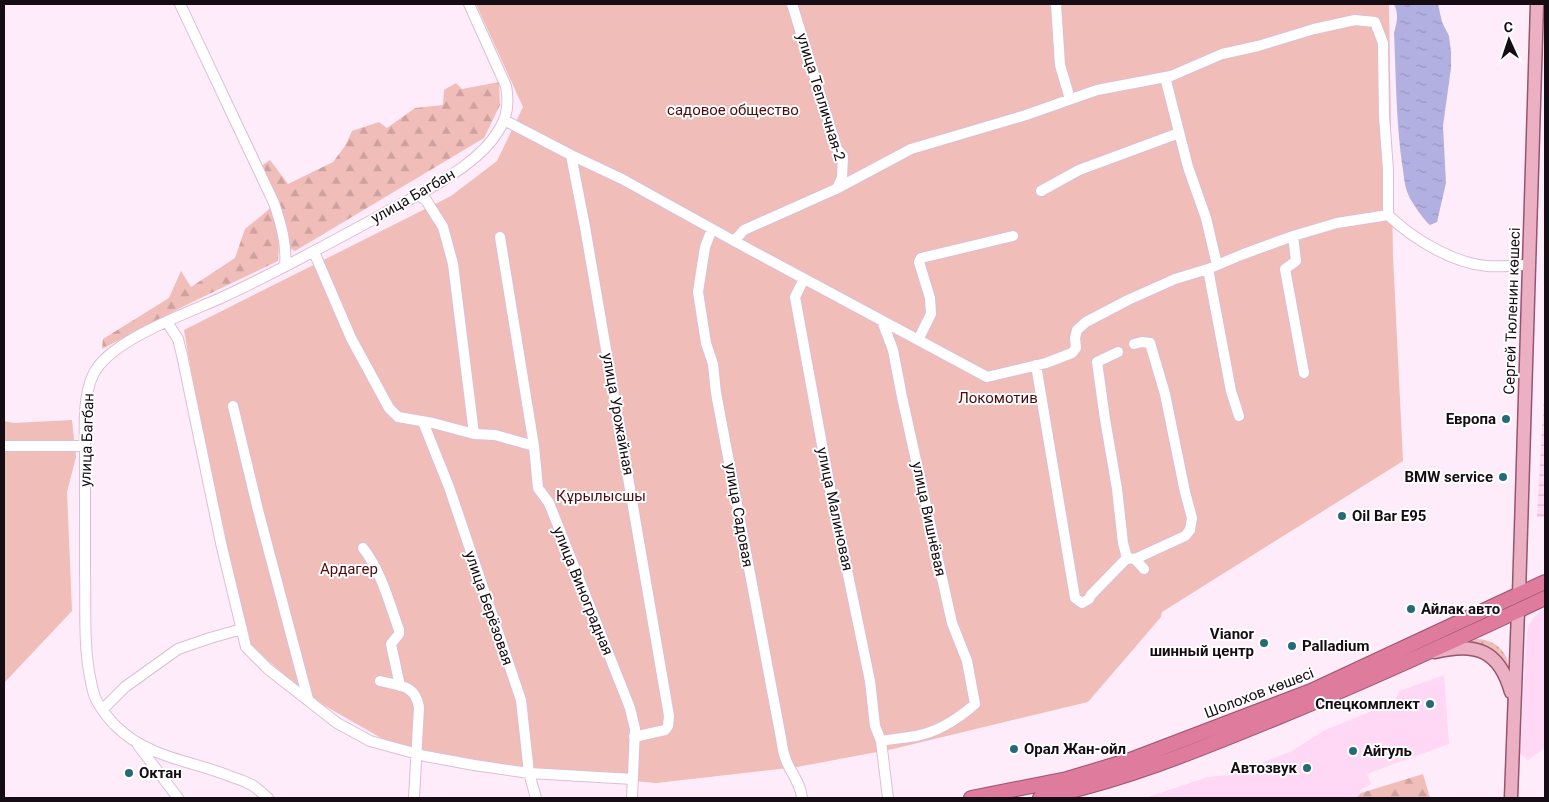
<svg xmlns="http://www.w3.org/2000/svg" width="1549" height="802" viewBox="0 0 1549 802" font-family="Roboto,sans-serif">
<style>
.built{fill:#fed8f5}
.industrial{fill:url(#industrial-grid)}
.grass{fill:url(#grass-dots)}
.forest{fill:url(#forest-firs)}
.garden{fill:#f0bdb9}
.water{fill:url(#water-ripples)}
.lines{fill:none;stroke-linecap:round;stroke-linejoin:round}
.minor-casing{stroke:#ddbed5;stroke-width:12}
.major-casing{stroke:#99546d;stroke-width:15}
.highway-casing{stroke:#99546d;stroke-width:16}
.minor{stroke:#fff;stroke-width:10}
.major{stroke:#ecb0c4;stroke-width:12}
.highway{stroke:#df7b9d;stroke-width:14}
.poi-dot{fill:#246b78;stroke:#fff;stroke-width:2}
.labels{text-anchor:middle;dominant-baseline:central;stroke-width:4;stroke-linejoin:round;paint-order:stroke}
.street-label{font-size:15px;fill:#160c14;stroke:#fff}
.park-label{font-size:15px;fill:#500a0e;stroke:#fff}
.poi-label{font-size:15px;font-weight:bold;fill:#160c14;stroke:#fff;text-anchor:start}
</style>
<defs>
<pattern id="industrial-grid" width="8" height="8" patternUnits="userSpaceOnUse" patternTransform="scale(1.25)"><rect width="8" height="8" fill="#fed8f5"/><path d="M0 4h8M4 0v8" fill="none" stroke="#d9b8d1"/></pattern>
<pattern id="grass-dots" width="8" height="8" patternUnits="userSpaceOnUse" patternTransform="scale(1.25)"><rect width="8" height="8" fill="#f0bdb9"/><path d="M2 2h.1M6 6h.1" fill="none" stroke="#cda19e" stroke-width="1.8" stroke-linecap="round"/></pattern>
<pattern id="forest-firs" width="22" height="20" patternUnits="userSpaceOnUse" patternTransform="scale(1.25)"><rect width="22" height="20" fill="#f0bdb9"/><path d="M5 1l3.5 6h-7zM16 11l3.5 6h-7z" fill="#cda19e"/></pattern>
<pattern id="water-ripples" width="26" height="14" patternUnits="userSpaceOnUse" patternTransform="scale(1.25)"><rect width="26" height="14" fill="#b1b0e1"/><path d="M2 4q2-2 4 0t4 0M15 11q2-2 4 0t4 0" fill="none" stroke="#9896c0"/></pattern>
</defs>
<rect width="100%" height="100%" fill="#ffecfa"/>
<path class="built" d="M 1545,608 L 1545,748 L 1528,760 L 1520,754 L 1527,634 L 1529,624 L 1534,617 Z
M 1444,675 L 1449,744 L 1367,774 L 1371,784 L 1360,790 L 1361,797 L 1360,798 L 1145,798 L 1208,777 L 1229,775 L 1290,752 L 1325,730 L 1394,702 L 1399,691 Z"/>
<path class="industrial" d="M 1545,377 L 1545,517 L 1537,517 Z"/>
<path class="grass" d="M 1476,639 C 1494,639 1509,651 1509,671 C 1496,647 1484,644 1458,645 Z"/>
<path class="forest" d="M 499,82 L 500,105 L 484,138 L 295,251 L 279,243 L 278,261 L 186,305 L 102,349 L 103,339 L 169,298 L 181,271 L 191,287 L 235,258 L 245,229 L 278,202 L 260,167 L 270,160 L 288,184 L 333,162 L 345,146 L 352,131 L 379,122 L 387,128 L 415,108 L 443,105 L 444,90 L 456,83 L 462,89 Z
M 1423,774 L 1430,798 L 1356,798 L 1361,793 Z"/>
<path class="garden" d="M 476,4 L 1389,4 L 1393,256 L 1403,461 L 1162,612 L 1161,617 L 1088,702 L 893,749 L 797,767 L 656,783 L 545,773 L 395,746 L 308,696 L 236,632 L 184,330 L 451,196 L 497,161 L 523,107 Z
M 72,420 L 76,457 L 67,492 L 72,611 L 4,683 L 4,421 L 14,423 Z"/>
<path class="water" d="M 1394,4 L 1438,4 L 1442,22 L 1449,36 L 1451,52 L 1451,68 L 1443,126 L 1446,183 L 1437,222 L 1430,225 C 1424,220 1411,202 1408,194 C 1404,185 1404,174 1402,164 C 1396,121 1396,77 1394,33 C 1397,22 1399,14 1394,4 Z"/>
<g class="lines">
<g class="minor-casing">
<path id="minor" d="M 180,4 L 274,203 C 281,224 287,244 285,266
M 792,4 L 837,149 L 843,156 L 842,178 L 837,188
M 1056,4 L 1060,65 L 1070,99
M 1165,77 L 1188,167 L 1206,218 L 1217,265
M 504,120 L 571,155 L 622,179 L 734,241 L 987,377 L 1046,363 L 1072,353 L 1076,348 L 1075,338 L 1077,330 L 1086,322 L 1128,300 L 1175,279 L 1208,269 L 1241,255 L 1293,236 L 1337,223 L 1388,215
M 571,155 L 585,227 L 669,716 L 668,726 L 665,730 L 634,737
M 1041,191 L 1079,170 L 1179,133
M 418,195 L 426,200 L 443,227 L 453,264 L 474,434
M 712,229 L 705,247 L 698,292 L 706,343 L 713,364 L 716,393 C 738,508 759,623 781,738 C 782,745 783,753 786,760 C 791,773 801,784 802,798
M 1293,236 L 1296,261 L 1285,269 L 1304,373
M 500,237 L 534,446 L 538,488 L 549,503 L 630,708 L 635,729 L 632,798
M 734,241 L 744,230 L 836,189 L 911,149 L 1026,115 L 1097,90 L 1171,76 L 1222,54 L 1258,46 L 1314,29 L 1355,20 L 1375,22 L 1383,43 L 1384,116 L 1388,170 L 1388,215 C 1412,238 1452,263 1487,266 C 1501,267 1516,265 1530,265
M 314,252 L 351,338 L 389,408 L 398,417 L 433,423 L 474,434 L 495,435 L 534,446
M 1208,269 L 1231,391 L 1239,416
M 804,279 L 795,297 L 829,483 L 870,681 L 875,726 L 881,741 L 888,798
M 167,322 L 178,339 L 182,355 L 221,543 L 246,647 L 268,669 L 337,723 L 370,741 L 425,756 L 474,765 L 529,773 L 633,779
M 918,340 L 931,314 L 930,298 L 919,262 L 921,258 L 1013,236
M 1134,344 L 1142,342 L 1150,343 L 1165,394 L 1185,492 L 1192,518 L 1190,530 L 1185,536 L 1135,559
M 1118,352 L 1097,362 L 1105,419 L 1117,489 L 1123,543 L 1127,558
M 1036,365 L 1075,598 L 1082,603 L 1089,599 L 1091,595 L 1127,558 L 1135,559 L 1144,569
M 233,406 L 258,510 L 308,699
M 423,422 L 449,487 L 521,700 L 529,773 L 536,798
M 4,446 L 85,446
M 363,548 C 381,571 389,602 399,630 L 399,634 L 391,644 L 400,686
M 380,681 C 399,686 415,684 419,707 L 414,798
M 103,709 L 125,687 L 178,649 L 210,638 L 242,629
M 881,741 C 892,739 904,738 916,736 C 937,732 959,718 975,704 L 967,661 L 952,623 L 902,397 L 893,350 L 882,321
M 138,745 L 178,798
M 268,798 C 263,794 258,789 252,785 C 246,782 239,779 232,777 C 194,761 148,758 117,727 C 110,721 98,705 95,697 C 93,693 92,686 91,682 C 83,646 86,607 85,571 C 85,534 85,496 85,459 C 85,434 82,398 93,375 C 109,340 188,313 223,297 C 277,272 330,243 383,214 C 417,195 468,171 492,140 C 506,122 510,108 506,86 L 469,4"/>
</g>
<g class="major-casing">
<path id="major" d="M 1519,594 L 1537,4
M 1435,652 C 1476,642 1499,650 1511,692
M 1511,798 L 1518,611"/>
</g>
<g class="highway-casing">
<path id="highway" d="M 971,798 L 1067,779 L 1130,760 L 1311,691 L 1545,582
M 1040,798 C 1123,781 1198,750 1276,718 C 1367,681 1456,640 1545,598"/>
</g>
<use href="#minor" class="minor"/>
<use href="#major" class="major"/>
<use href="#highway" class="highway"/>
</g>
<g class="poi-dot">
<circle cx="1506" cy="419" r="5"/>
<circle cx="1503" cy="477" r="5"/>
<circle cx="1342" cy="516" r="5"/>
<circle cx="1411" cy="609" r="5"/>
<circle cx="1264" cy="643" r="5"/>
<circle cx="1292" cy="646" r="5"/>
<circle cx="1430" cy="704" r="5"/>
<circle cx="1014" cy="749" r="5"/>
<circle cx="1353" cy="751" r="5"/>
<circle cx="1307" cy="768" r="5"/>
<circle cx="129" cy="773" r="5"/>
</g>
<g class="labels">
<g class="street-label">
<text transform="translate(821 97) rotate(73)">улица Тепличная-2</text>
<text transform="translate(413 196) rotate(-30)">улица Багбан</text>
<text transform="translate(1512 311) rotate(-88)">Сергей Тюленин көшесі</text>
<text transform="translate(618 414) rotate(80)">улица Урожайная</text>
<text transform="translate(87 440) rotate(-88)">улица Багбан</text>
<text transform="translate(835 509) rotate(78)">улица Малиновая</text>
<text transform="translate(739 515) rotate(80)">улица Садовая</text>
<text transform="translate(929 519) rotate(78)">улица Вишнёвая</text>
<text transform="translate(583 591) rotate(68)">улица Виноградная</text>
<text transform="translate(489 608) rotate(71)">улица Берёзовая</text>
<text transform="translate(1259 693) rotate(-21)">Шолохов көшесі</text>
</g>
<g class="park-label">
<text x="733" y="110">садовое общество</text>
<text x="998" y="398">Локомотив</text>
<text x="601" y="496">Құрылысшы</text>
<text x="349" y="569">Ардагер</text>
</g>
<g class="poi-label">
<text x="1496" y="419" text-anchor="end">Европа</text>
<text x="1493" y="477" text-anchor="end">BMW service</text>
<text x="1352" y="516">Oil Bar E95</text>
<text x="1421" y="609">Айлак авто</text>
<text x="1254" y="634" text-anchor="end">Vianor<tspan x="1254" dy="17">шинный центр</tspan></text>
<text x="1302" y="646">Palladium</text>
<text x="1420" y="704" text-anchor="end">Спецкомплект</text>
<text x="1024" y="749">Орал Жан-ойл</text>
<text x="1363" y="751">Айгуль</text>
<text x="1297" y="768" text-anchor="end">Автозвук</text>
<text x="139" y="773">Октан</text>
</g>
</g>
<rect width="1549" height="802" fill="none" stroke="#160c14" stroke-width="10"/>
<g transform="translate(1509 40) rotate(357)" stroke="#ffffff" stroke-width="4" paint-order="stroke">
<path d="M0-4L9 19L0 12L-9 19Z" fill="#160c14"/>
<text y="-8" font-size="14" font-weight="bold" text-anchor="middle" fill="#160c14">С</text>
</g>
</svg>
